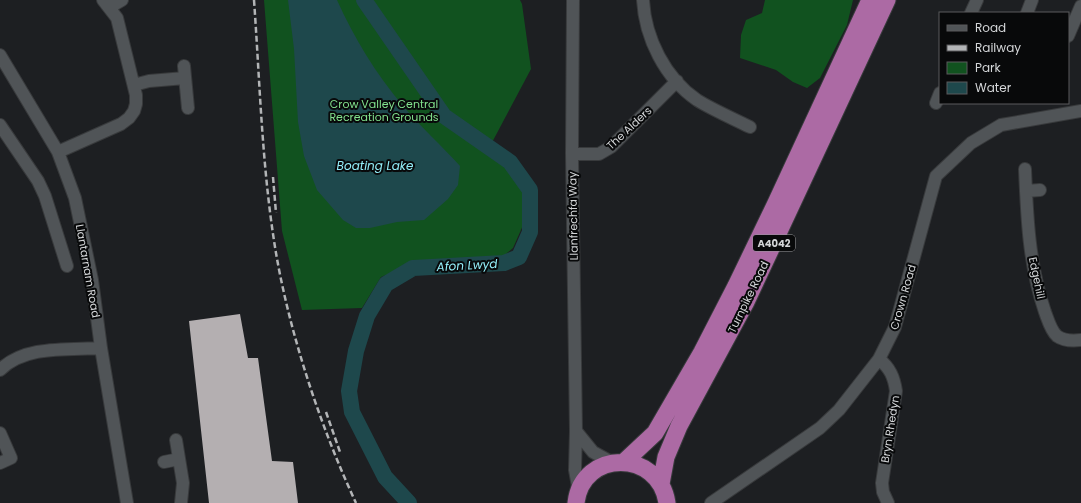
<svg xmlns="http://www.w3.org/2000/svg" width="1081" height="503" font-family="Poppins,sans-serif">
  <rect width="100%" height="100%" fill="#1d1f22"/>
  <path fill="#11521f" d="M 264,0 L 520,0 L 522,4 L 531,69 L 488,150 L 510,166 L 526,190 L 524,223 L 513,248 L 500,259 L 419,261 L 381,277 L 362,308 L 302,310 L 282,231 Z
    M 765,0 L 853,0 L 847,25 L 820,78 L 807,88 L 793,82 L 776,70 L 740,58 L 741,35 L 746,20 L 762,13 Z"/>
  <path fill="#1e484c" d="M 288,0 L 337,0 C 354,38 376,74 403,106 C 421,127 442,146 460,166 L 458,185 L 448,199 L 424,220 L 397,222 L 370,228 L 356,228 L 343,220 L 317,190 L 304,156 L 298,122 L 294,49 Z"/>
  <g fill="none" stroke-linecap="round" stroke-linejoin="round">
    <path stroke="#1e484c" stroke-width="16" d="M 364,0 L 444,116 L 510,162 L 530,190 L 530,232 L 519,257 L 504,263 L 413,268 L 386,284 L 367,316 L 356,351 L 349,391 L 352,412 L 385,477 L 409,503"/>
  </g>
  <path fill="#b4afb1" d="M 240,314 L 248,358 L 258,358 L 272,461 L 293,462 L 298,503 L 209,503 L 189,321 Z"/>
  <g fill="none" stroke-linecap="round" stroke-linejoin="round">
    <defs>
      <path id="minor" d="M 573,0 L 572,154 L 576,431 L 575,470 L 579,492
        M 643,0 C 645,38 665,78 697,100 C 713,110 732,118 750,127
        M 110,7 L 122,0
        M 971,13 L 977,0
        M 1027,13 L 1032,0
        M 1068,36 L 1081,6
        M 0,55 L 58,152 L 75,198 L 92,280 L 101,348 L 127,503
        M 184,66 L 188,108
        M 134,85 L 149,81 L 185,78
        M 936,103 L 940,93
        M 0,125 L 38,181 L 45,196 L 67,266
        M 58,152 L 121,124 L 129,118 L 134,111 L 136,104 L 136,95 L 117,18 L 103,0
        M 572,154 L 599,154 L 611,147 L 677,81
        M 1025,169 C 1027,218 1029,265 1045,312 C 1048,320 1051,331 1057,336 C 1064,341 1073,341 1081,340
        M 1026,191 L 1040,190
        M 879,359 C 890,368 894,377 896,391 L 882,483 L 883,492 L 888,503
        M 0,370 C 25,345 68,350 101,348
        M 576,431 L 593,452 L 613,463
        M 0,433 L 11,458 L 0,463
        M 176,440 L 183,483 L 181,503
        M 164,462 L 179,459
        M 711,503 L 820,428 L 839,410 L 879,359 L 895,327 L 936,176 L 971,143 L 1001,125 L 1081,111"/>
      <path id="highway" d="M 624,462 L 655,433 L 702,352 L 736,286 L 776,203 L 870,0
        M 661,484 L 666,457 L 679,426 L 746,302 L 887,0
        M 576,503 C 582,449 659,449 667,503"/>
    </defs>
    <use href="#minor" stroke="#383a3c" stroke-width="14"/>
    <use href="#highway" stroke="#383a3c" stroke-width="19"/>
    <use href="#minor" stroke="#505457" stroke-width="12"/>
    <use href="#highway" stroke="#ac6aa4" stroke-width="17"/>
    <path stroke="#b3b5b7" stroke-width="2.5" stroke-dasharray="6 3" stroke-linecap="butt" d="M 254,0 C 260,84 262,170 276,253 C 290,335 321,428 356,503
      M 273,177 L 276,213
      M 326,412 L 340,452"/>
  </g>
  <g text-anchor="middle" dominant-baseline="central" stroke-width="4" stroke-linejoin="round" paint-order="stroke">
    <rect fill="#08090a" stroke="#97989a" stroke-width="1" x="753" y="235" width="42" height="16" rx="3"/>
    <g font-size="10" font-weight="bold" fill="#d4d6d8">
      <text x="774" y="243">A4042</text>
    </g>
    <g font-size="11" fill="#82e18d" stroke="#08090a">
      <text x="384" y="104">Crow Valley Central<tspan x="384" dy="13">Recreation Grounds</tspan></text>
    </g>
    <g font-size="11" fill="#d4d6d8" stroke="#08090a">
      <text transform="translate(629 128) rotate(-43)">The Alders</text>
      <text transform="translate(573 216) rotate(-91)">Llanfrechfa Way</text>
      <text transform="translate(88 271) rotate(80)">Llantarnam Road</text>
      <text transform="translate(1037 278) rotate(78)">Edgehill</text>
      <text transform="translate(748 297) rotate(-64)">Turnpike Road</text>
      <text transform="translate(903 297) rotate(-74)">Crown Road</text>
      <text transform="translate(890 429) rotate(-81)">Bryn Rhedyn</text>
    </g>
    <g font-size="12" font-style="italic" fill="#93eef8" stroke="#08090a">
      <text x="375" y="165">Boating Lake</text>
      <text transform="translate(467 265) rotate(-3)">Afon Lwyd</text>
    </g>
  </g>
  <rect x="939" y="12" width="130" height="92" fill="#08090a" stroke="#5a5b5c"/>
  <rect x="947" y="25" width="20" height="6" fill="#505457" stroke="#5a5b5c"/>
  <text x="975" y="32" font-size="12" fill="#d4d6d8">Road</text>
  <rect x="947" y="45" width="20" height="6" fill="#b3b5b7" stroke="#5a5b5c"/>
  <text x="975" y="52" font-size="12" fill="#d4d6d8">Railway</text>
  <rect x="947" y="62" width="20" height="12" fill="#11521f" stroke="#5a5b5c"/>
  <text x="975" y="72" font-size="12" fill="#d4d6d8">Park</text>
  <rect x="947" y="82" width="20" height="12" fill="#1e484c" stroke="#5a5b5c"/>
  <text x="975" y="92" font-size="12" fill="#d4d6d8">Water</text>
</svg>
